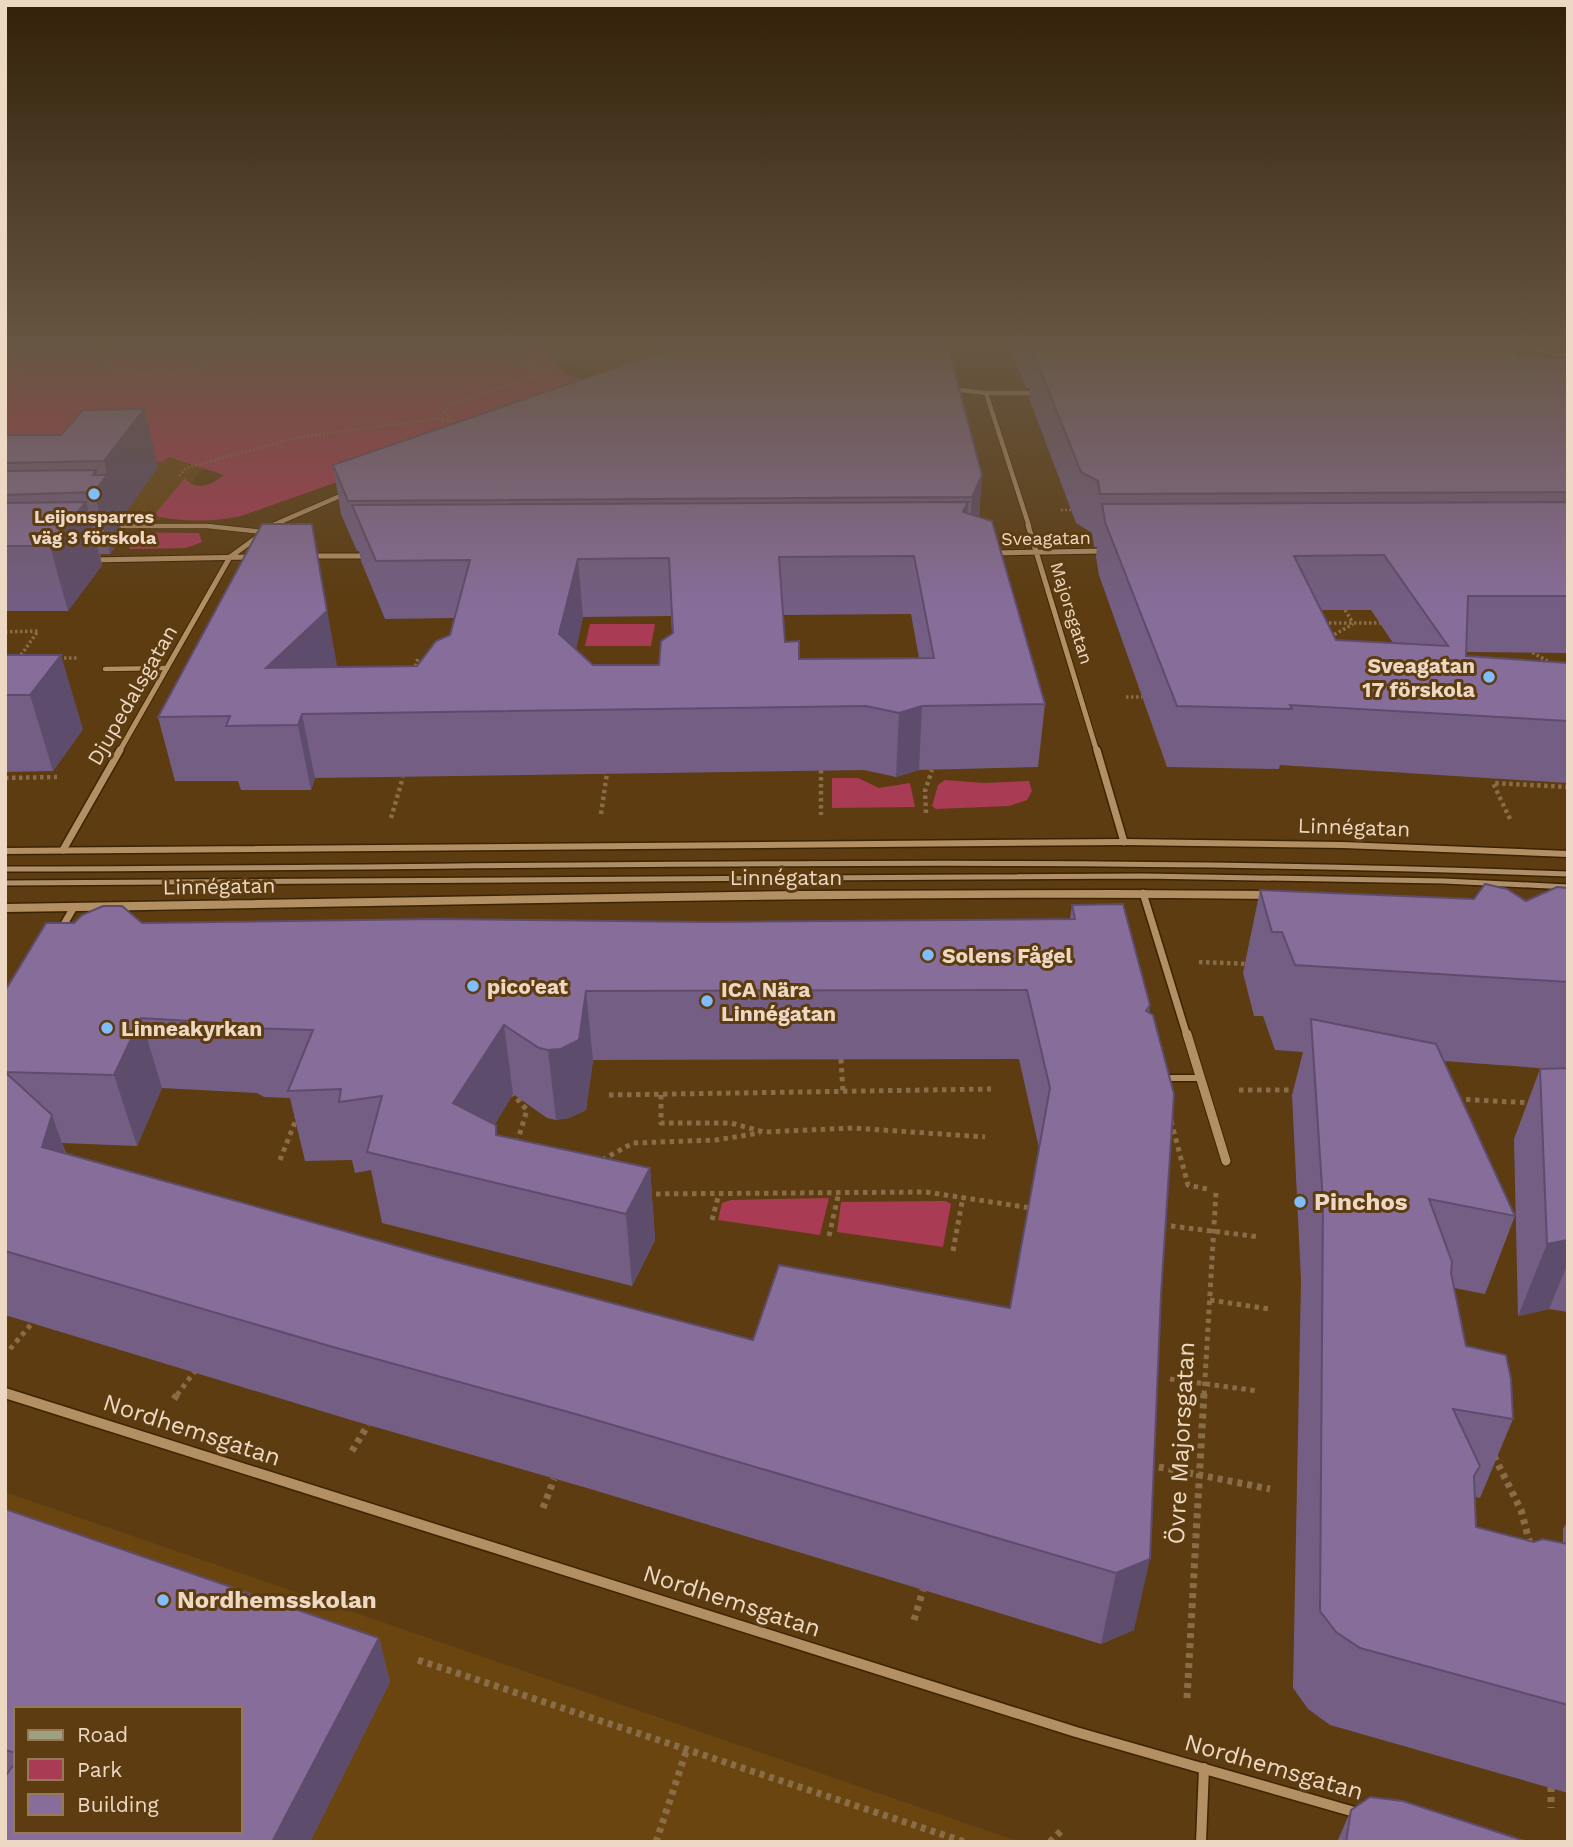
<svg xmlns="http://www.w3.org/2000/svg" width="1573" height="1847" font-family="'Work Sans',sans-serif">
  <rect width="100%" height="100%" fill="#5c3c10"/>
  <path fill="#6b4510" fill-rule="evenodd" d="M 516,347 L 725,347 L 623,384 Z
    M 5,455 L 155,455 L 204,468 L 160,520 L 5,523 Z
    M 5,1492 L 1020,1842 L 5,1842 ZM 16,1709 L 240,1709 L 240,1831 L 16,1831 Z"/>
  <path fill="#aa3b55" d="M 5,347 L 543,347 L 561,371 L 603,388 L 241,516 C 213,522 184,522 155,516 L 155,514 L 185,478 C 196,492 211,485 224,475 L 168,457 L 163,462 L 89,462 L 5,455 Z
    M 5,531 L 199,533 L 202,542 L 186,548 L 129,549 L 137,536 Z
    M 590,624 L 655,624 L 651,646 L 585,646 Z
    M 832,778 L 858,778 L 879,788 L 910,783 L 915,807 L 832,808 Z
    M 945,780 L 984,783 L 1029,781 L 1032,791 L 1027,800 L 1009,806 L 936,809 L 932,806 L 938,785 Z
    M 829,1198 L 820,1235 L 718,1220 L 722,1203 L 731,1200 Z
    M 946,1201 L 951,1204 L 943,1247 L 837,1232 L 841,1202 Z"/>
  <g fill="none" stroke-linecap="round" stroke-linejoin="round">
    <defs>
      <path id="service-far3" d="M 1564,347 L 1568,348
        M 115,526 L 212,526"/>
      <path id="service-far2" d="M 115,526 L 207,526 L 263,532
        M 105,669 L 167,668"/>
      <path id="service-far1" d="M 5,869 C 526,868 1047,854 1568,874
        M 5,883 L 1143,876 L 1444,881 L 1568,887"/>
      <path id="service" d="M 1166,1078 L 1201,1078"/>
      <path id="minor-far4" d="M 951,389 L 986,393 L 1036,393
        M 986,393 L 1029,526
        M 271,526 L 347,493"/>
      <path id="minor-far3" d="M 1028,525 L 1097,752
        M 994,553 L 1105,551
        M 308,556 L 367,556
        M 92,560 L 251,557
        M 119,752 L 230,557 L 274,525"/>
      <path id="minor-far2" d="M 1097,750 L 1124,842
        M 63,850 L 120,750
        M 1143,893 L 1187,1036
        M 60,931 L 74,907"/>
      <path id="minor-far1" d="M 1187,1034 L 1226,1161
        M 5,1393 L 11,1395"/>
      <path id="minor" d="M 5,1393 L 1076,1732 L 1358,1813
        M 1201,1842 L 1204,1768"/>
      <path id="tertiary" d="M 1124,839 L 1343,842 L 1568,851 L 1568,857 L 1343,848 L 1124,845 L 5,854 L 5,848 Z
        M 1116,890 L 1275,891 L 1281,895 L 1275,899 C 852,894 429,906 5,912 L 5,904 L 799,891 Z"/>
      <path id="secondary" d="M 1521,347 L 1536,347 L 1568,355 L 1568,359 Z"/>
    </defs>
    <use href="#service-far3" stroke="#3c2403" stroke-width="5"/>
    <use href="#service-far2" stroke="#3c2403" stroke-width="6"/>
    <use href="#service-far1" stroke="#3c2403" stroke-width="8"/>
    <use href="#service" stroke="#3c2403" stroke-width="9"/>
    <use href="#minor-far4" stroke="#3c2403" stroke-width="6"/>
    <use href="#minor-far3" stroke="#3c2403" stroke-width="7"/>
    <use href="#minor-far2" stroke="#3c2403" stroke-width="10"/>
    <use href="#minor-far1" stroke="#3c2403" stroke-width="11"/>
    <use href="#minor" stroke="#3c2403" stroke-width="13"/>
    <use href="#tertiary" stroke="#3c2403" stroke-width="3"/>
    <use href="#secondary" stroke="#3c2403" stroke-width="3"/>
    <path stroke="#896d48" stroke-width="2.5" stroke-dasharray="2 2" stroke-linecap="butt" d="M 611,347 L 619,370
      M 5,351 L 60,355 L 113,347
      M 92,354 C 128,385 195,383 227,347
      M 5,374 L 21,374
      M 450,418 L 444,412 L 449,405 L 546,372 L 482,352
      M 179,476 L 186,468 L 299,437 L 437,419 L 465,422
      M 1061,510 L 1072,510"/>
    <path stroke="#896d48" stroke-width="3.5" stroke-dasharray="2.5 2.5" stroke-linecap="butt" d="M 1345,610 L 1353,623
      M 1324,623 L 1385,623
      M 5,632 L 38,631 L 19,658
      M 1330,637 L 1353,624
      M 1528,650 L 1551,663
      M 59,658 L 78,658
      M 414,671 L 418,658
      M 1126,697 L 1142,697"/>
    <path stroke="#896d48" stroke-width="4.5" stroke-dasharray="3.5 3.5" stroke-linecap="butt" d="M 821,770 L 821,815
      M 5,778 L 57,777
      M 926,813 L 925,791 L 932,770
      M 601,814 L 607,773
      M 391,818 L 403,777
      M 1510,819 L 1493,783 L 1568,787
      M 1199,962 L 1250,964"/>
    <path stroke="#896d48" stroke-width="5" stroke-dasharray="4.5 4.5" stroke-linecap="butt" d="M 841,1059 L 843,1093
      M 1239,1090 L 1290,1090
      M 511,1092 L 527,1110 L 516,1146
      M 609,1095 L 991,1089
      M 661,1095 L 661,1123 L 731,1123 L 764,1132 L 853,1128 L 985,1137
      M 1457,1099 L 1532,1103
      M 1171,1121 L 1188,1185 L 1207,1189
      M 280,1160 L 297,1117
      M 602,1160 L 633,1143 L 716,1140 L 760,1133
      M 647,1194 L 926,1192 L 1031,1208
      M 712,1220 L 719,1194
      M 1171,1226 L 1260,1237
      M 829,1236 L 839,1192
      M 953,1251 L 963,1197
      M 1210,1300 L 1269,1309
      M 10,1349 L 33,1322
      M 1170,1379 L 1258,1391
      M 177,1395 L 195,1371
      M 1204,1395 L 1216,1192"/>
    <path stroke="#896d48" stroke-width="7" stroke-dasharray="5 5" stroke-linecap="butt" d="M 174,1399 L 178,1393
      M 352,1451 L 368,1425
      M 1494,1456 L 1521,1510 L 1530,1544
      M 1149,1465 L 1270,1489
      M 543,1508 L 554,1479
      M 914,1620 L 923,1590
      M 418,1660 L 965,1842
      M 1187,1698 L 1204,1393
      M 1551,1787 L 1551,1808
      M 656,1842 L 687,1749
      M 1050,1842 L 1062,1830"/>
    <use href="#service-far3" stroke="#b38f64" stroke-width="3.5"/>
    <use href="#service-far2" stroke="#b38f64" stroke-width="4.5"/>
    <use href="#service-far1" stroke="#b38f64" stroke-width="5"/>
    <use href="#service" stroke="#b38f64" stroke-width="6"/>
    <use href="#minor-far4" stroke="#b38f64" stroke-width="4.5"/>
    <use href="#minor-far3" stroke="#b38f64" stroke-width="5"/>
    <use href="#minor-far2" stroke="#b38f64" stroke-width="7"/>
    <use href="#minor-far1" stroke="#b38f64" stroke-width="9"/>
    <use href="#minor" stroke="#b38f64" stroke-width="10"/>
    <use href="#tertiary" fill="#b38f64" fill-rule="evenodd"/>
    <use href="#secondary" fill="#9ea181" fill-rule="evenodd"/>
    <path stroke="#a98f6f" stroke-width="2" d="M 5,869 C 526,868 1047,854 1568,874
      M 5,883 L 1143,876 L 1444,881 L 1568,887"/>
  </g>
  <path fill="#745e84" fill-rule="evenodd" d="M 639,347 L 947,347 L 982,475 L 979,517 L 1045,704 L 1038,767 L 919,770 L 896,777 L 864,770 L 315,778 L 311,790 L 241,790 L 238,781 L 175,781 L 158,717 L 337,667 L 417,666 L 450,635 L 454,618 L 385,619 L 361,561 L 359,551 L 357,551 L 341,514 L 333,465 L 655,354 ZM 911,614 L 919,658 L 799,659 L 785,642 L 783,615 ZM 671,616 L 672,633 L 659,665 L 593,665 L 576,649 L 583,617 Z
    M 1010,347 L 1511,347 L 1511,349 L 1517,357 L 1568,357 L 1568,653 L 1466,652 L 1466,656 L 1568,721 L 1568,783 L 1280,765 L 1279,769 L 1167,767 L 1099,575 L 1096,557 L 1097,547 L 1094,547 L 1092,533 L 1076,523 L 1029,398 L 1030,388 L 1026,388 ZM 1321,610 L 1371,610 L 1393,643 L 1336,640 Z
    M 5,435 L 158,467 L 119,522 L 123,536 L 110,554 L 100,554 L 102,565 L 68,611 L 5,611 Z
    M 5,655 L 83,729 L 53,771 L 5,772 Z
    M 1568,888 L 1568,1312 L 1549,1309 L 1518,1316 L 1514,1139 L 1540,1069 L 1552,1069 L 1444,1061 L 1515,1216 L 1485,1294 L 1454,1288 L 1466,1346 L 1513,1419 L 1480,1498 L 1475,1497 L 1476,1527 L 1534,1542 L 1563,1543 L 1563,1529 L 1568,1520 L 1568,1793 L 1330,1725 L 1308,1709 L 1293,1688 L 1301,1280 L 1292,1095 L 1303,1052 L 1275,1050 L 1263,1016 L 1254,1016 L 1243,973 L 1260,890 L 1526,901 Z
    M 1072,905 L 1150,1005 L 1149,1012 L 1134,1630 L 1101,1644 L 587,1488 L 351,1420 L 5,1315 L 5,991 L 142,923 L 706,922 L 1070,919 ZM 1019,1059 L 1039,1148 L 1010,1308 L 753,1340 L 448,1260 L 66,1153 L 62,1143 L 137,1146 L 162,1088 L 257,1093 L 264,1097 L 290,1098 L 305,1161 L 352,1160 L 355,1173 L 371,1170 L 382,1223 L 632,1286 L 655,1240 L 650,1168 L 497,1135 L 495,1124 L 513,1094 L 547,1118 L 556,1120 L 569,1118 L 586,1110 L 593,1060 Z
    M 5,1509 L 379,1638 L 390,1682 L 310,1842 L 5,1842 ZM 16,1709 L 240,1709 L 240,1831 L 16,1831 Z
    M 1351,1810 L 1528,1842 L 1337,1842 Z"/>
  <path fill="#5e4c6c" d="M 144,409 L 158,467 L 119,522 L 123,536 L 110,554 L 94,492 L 93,475 L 96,470 L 100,484 L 107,475 L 104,461 Z
    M 982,475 L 978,524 L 969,547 L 972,497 Z
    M 86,502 L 102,565 L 68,611 L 50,546 Z
    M 968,502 L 964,558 L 963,512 Z
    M 312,524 L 338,671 L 266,668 Z
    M 578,559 L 583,617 L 565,696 L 559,634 Z
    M 61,655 L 83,729 L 53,771 L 30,695 Z
    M 922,706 L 919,770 L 896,777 L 899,713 Z
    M 302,714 L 315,778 L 311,790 L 298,725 Z
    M 586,991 L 593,1060 L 586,1110 L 569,1118 L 556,1120 L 548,1050 Z
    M 141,1018 L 162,1088 L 137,1146 L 114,1075 Z
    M 504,1025 L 513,1094 L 464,1174 L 453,1103 Z
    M 52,1115 L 77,1186 L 42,1147 Z
    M 650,1168 L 655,1240 L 632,1286 L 626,1214 Z
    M 1568,1240 L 1568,1263 L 1549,1309 L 1518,1316 L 1547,1244 Z
    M 1150,1559 L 1134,1630 L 1101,1644 L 1116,1573 Z
    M 379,1638 L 390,1682 L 310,1842 L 272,1842 Z"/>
  <path fill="#876d9a" stroke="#5e4c6c" stroke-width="2" fill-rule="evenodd" d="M 676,347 L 940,347 L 949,350 L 982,475 L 972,497 L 348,501 L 333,465 Z
    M 1515,349 L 1517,357 L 1568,357 L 1568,492 L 1100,494 L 1098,481 L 1081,472 L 1033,352 Z
    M 144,409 L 104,461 L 5,463 L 5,435 L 61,435 L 83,410 Z
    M 96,470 L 93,475 L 107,475 L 94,492 L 5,495 L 5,471 Z
    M 86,502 L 50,546 L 5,546 L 5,503 Z
    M 968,502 L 963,512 L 992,521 L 1045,704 L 922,706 L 899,713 L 866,706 L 302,714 L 298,725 L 226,726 L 230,716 L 158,717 L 262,524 L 312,524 L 327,611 L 266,668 L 417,666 L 436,641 L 450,635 L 470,560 L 376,561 L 352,505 ZM 914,556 L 934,658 L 799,659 L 799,641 L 785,642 L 779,557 ZM 669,558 L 673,633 L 661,641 L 659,665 L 593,665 L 559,634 L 578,559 Z
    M 1568,502 L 1568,596 L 1468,596 L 1466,656 L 1568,663 L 1568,721 L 1290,705 L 1292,709 L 1177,706 L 1105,522 L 1102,504 ZM 1384,555 L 1448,646 L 1336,640 L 1294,556 Z
    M 5,655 L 61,655 L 30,695 L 5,695 Z
    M 1485,884 L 1507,889 L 1526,901 L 1557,887 L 1568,888 L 1568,982 L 1295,965 L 1282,932 L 1272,932 L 1260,890 L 1474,899 Z
    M 1123,904 L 1150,1005 L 1146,1011 L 1153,1015 L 1174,1094 L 1161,1295 L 1150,1559 L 1116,1573 L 579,1415 L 333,1347 L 5,1251 L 5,1072 L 52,1115 L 42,1147 L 448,1260 L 753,1340 L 779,1265 L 1010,1308 L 1050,1088 L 1027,990 L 586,991 L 579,1040 L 561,1049 L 548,1050 L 539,1048 L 504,1025 L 453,1103 L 496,1125 L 496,1135 L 650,1168 L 626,1214 L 367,1152 L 382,1096 L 339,1102 L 341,1089 L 288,1091 L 313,1030 L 246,1028 L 239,1024 L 141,1018 L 114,1075 L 5,1072 L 5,991 L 46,923 L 74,923 L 82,915 L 103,906 L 122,906 L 142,923 L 433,919 L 706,922 L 1075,919 L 1072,905 Z
    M 1311,1019 L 1436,1044 L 1515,1216 L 1429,1199 L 1452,1262 L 1451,1273 L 1466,1346 L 1506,1355 L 1511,1379 L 1513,1419 L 1453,1409 L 1480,1466 L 1474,1476 L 1476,1527 L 1534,1542 L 1543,1539 L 1568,1544 L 1568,1705 L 1360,1648 L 1336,1632 L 1320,1611 L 1323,1202 Z
    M 1568,1068 L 1568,1240 L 1547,1244 L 1540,1069 Z
    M 5,1509 L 379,1638 L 272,1842 L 5,1842 L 5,1777 L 16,1761 L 16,1831 L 240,1831 L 240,1709 L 16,1709 L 16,1753 L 5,1750 Z
    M 1370,1797 L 1403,1801 L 1528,1842 L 1346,1842 L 1351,1810 Z"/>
  <linearGradient id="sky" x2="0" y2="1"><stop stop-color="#332109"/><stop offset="0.57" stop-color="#665642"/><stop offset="1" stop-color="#665642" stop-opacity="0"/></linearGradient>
  <rect width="1573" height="606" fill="url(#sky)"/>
  <g fill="#81bdfa" stroke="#5c3c10" stroke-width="2.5">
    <circle cx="94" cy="494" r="7"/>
    <circle cx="1489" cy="677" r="7"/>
    <circle cx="928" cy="955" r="7"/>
    <circle cx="473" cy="986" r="7"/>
    <circle cx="707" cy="1001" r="7"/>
    <circle cx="107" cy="1028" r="7"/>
    <circle cx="1300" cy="1202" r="7"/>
    <circle cx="163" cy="1600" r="7"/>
  </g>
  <g text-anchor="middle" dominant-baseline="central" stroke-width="6" stroke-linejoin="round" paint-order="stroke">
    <g font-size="18" font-weight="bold" fill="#ecd8c3" stroke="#5c3c10">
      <text x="94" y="516">Leijonsparres<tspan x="94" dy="21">väg 3 förskola</tspan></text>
    </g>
    <g font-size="18" fill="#ecd8c3" stroke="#5c3c10">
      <text transform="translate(1046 538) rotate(-1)">Sveagatan</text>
      <text transform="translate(1072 613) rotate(73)">Majorsgatan</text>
    </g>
    <g font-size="21" font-weight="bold" fill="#ecd8c3" stroke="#5c3c10" text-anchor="start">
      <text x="1475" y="665" text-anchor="end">Sveagatan<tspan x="1475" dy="24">17 förskola</tspan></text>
      <text x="942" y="955">Solens Fågel</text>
      <text x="487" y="986">pico'eat</text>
      <text x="721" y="989">ICA Nära<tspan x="721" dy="24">Linnégatan</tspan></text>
      <text x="121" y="1028">Linneakyrkan</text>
    </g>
    <g font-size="21" fill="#ecd8c3" stroke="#5c3c10">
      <text transform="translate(132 695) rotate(-60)">Djupedalsgatan</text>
      <text transform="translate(1354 827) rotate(2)">Linnégatan</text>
      <text x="786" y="877">Linnégatan</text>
      <text transform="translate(219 886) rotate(-1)">Linnégatan</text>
    </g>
    <g font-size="24" font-weight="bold" fill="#ecd8c3" stroke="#5c3c10" text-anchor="start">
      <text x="1314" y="1202">Pinchos</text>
      <text x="177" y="1600">Nordhemsskolan</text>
    </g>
    <g font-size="24" fill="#ecd8c3" stroke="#5c3c10">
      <text transform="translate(192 1430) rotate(18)">Nordhemsgatan</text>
      <text transform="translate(1181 1443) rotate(-87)">Övre Majorsgatan</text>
      <text transform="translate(732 1601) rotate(18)">Nordhemsgatan</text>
      <text transform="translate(1274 1767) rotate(16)">Nordhemsgatan</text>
    </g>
  </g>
  <rect width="1573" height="1847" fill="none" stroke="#ecd8c3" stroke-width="14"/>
  <rect x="14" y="1707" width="228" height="126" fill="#5c3c10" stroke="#967a58" stroke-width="2"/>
  <rect x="28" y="1730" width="35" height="10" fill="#9ea181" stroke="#967a58" stroke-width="2"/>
  <text x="77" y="1742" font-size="21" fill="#ecd8c3">Road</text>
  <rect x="28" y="1759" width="35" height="21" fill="#aa3b55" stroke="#967a58" stroke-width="2"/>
  <text x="77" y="1777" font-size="21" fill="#ecd8c3">Park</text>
  <rect x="28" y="1794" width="35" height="21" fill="#876d9a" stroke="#967a58" stroke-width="2"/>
  <text x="77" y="1812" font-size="21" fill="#ecd8c3">Building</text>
</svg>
